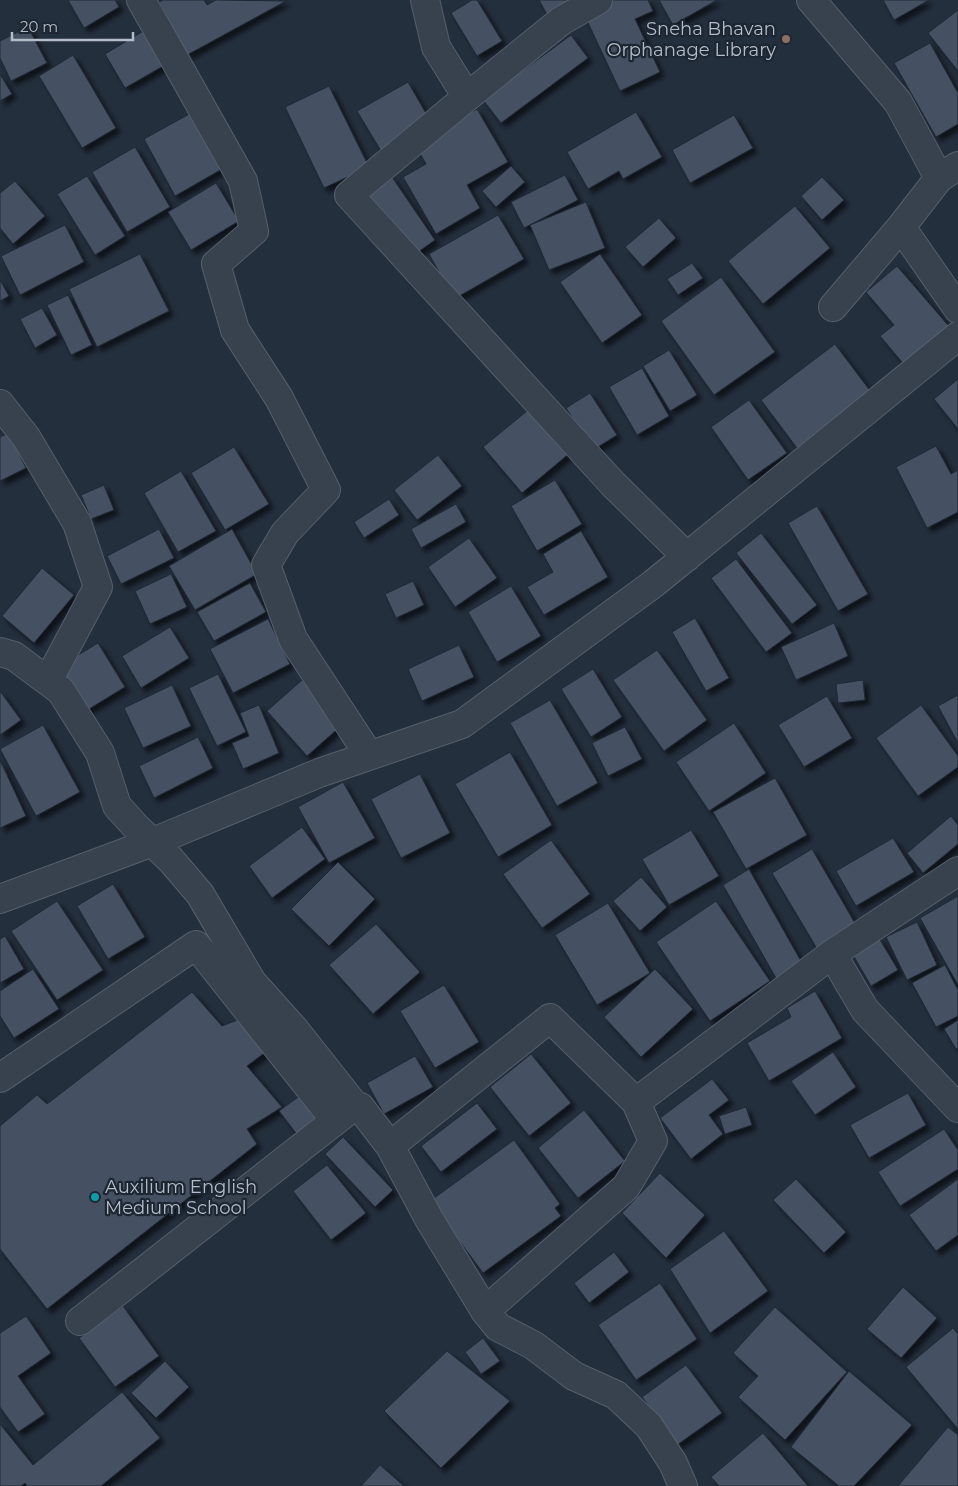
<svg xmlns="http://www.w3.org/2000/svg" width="958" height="1486" font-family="Montserrat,sans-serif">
  <defs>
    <filter id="shadow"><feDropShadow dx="4.5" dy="4.5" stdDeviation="2.5" flood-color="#0009"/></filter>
  </defs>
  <rect width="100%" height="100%" fill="#242f3e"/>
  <path fill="#455162" stroke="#1f2835" filter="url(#shadow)" d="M 68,0 L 115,0 L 119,7 L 84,28 Z
    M 163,0 L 204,0 L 207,5 L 216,0 L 286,1 L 187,55 L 159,2 Z
    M 472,0 L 477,0 L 502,41 L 477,56 L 451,13 Z
    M 539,0 L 586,0 L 550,20 Z
    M 608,0 L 648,0 L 653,11 L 635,19 L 660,72 L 620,91 L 583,12 Z
    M 659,0 L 717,0 L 673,25 Z
    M 883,0 L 929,0 L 894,20 Z
    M 958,10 L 958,71 L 928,33 Z
    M 28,27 L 47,63 L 11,81 L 0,58 L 0,41 Z
    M 145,30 L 165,65 L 125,88 L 105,54 Z
    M 571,35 L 588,58 L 501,123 L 483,100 Z
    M 930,43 L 958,93 L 958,124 L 936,137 L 894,63 Z
    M 73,55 L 116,128 L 82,148 L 39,76 Z
    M 0,74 L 12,94 L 0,101 Z
    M 408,82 L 431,122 L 381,151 L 357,111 Z
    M 329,86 L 369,167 L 324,188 L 285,107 Z
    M 477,109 L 508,162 L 467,185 L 480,208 L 436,234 L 403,177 L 426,164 L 415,145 Z
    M 636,112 L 662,157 L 623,179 L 619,171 L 588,189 L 567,152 Z
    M 191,113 L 222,169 L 175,196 L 144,139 Z
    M 734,115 L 753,148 L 690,183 L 672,150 Z
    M 135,147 L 170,207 L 127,232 L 92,172 Z
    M 511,166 L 525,182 L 496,207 L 482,191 Z
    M 565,175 L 578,200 L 524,228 L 511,202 Z
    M 87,176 L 125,236 L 95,255 L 57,194 Z
    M 392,177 L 435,240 L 411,257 L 364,195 Z
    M 822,177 L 844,200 L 822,220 L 801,196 Z
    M 15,181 L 45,216 L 13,244 L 0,228 L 0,193 Z
    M 216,183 L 239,221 L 191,250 L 168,212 Z
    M 586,202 L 605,248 L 549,270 L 530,225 Z
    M 795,206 L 830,248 L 763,304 L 728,261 Z
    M 498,215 L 524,259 L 454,299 L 429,254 Z
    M 659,218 L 676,238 L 643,267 L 625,247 Z
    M 65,225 L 84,262 L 20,295 L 1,256 Z
    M 140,254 L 169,311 L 97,347 L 69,289 Z
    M 600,254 L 642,315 L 602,343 L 560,282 Z
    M 692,263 L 703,278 L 678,295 L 667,279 Z
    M 897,266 L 953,331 L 907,368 L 880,336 L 894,325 L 866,292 Z
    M 721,277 L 775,352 L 714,395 L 661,321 Z
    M 0,280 L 9,296 L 0,301 Z
    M 68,295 L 92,345 L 71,355 L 47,305 Z
    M 42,308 L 57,335 L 35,348 L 20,319 Z
    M 835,344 L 874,396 L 800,452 L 761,400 Z
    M 669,350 L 697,395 L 670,411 L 643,366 Z
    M 642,368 L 669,416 L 637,435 L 609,387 Z
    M 958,379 L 958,429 L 934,399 Z
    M 590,393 L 617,435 L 593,450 L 566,408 Z
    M 749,400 L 787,453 L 748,480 L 711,427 Z
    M 533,406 L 571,452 L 522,493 L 483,447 Z
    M 9,433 L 26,468 L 0,481 L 0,437 Z
    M 936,446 L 951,474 L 958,470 L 958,512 L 927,528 L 896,467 Z
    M 234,447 L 269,504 L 225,530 L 191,473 Z
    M 438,455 L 462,486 L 417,520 L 394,490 Z
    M 181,471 L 216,531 L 178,552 L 144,493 Z
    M 555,480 L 582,524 L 537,551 L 511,506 Z
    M 104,485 L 114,510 L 91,519 L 81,495 Z
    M 389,499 L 399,515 L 364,538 L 354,522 Z
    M 456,504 L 466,522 L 421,548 L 411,529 Z
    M 817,506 L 868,594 L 838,611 L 788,523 Z
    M 159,529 L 174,558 L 121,584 L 107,556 Z
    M 232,529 L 257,574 L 195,610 L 169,566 Z
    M 581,531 L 608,577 L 544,615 L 527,587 L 553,572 L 543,554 Z
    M 761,533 L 817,605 L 792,624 L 736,553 Z
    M 469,538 L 497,578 L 455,607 L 428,567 Z
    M 736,559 L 792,633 L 766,652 L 711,578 Z
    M 42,568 L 74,595 L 34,643 L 2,616 Z
    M 171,574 L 187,607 L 150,624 L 135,591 Z
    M 413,581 L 424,605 L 396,618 L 385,594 Z
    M 250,583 L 266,612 L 214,641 L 197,612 Z
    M 511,586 L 541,636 L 497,662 L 468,612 Z
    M 695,618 L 729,678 L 706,691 L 672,632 Z
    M 268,619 L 290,664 L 233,693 L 210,649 Z
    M 834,623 L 848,656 L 796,680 L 781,647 Z
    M 170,627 L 189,658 L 141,688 L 122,656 Z
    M 98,643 L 125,687 L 84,712 L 57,668 Z
    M 459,645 L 474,677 L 422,701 L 408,669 Z
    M 657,650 L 707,720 L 664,751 L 613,680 Z
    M 593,669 L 622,717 L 591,737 L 561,689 Z
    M 218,674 L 246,732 L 217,746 L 189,688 Z
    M 302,680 L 342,725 L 307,756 L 267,711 Z
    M 863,680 L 865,700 L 838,703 L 836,684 Z
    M 172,685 L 191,726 L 143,748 L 124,708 Z
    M 0,691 L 21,720 L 0,735 Z
    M 958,695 L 958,743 L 938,706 Z
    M 827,696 L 852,738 L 804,767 L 778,725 Z
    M 550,700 L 598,783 L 557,806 L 510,723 Z
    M 259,705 L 279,753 L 243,769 L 232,743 L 249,736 L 240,713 Z
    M 921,705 L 958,756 L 958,767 L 918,796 L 876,738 Z
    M 734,723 L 766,773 L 709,811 L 676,762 Z
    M 43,725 L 80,792 L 36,816 L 0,749 Z
    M 625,727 L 642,759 L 608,776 L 592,743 Z
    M 198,737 L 213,768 L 154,798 L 139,766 Z
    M 510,752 L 552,825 L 498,857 L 455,784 Z
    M 0,760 L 26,816 L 0,828 Z
    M 420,774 L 450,833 L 401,858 L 371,799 Z
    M 775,778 L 807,835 L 746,869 L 713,812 Z
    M 343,782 L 375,838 L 329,863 L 298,807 Z
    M 951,816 L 958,825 L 958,844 L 923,873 L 907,853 Z
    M 302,827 L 325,859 L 272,898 L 249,866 Z
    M 691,830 L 719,876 L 669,905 L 642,859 Z
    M 893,838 L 914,872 L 856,906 L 836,871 Z
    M 551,840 L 590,894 L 542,928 L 503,874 Z
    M 812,849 L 859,930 L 819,952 L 772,873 Z
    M 338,862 L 375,899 L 329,946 L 291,909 Z
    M 749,869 L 802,963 L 776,978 L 723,885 Z
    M 641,877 L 667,907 L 640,931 L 613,901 Z
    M 113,884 L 145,937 L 108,959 L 77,906 Z
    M 958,896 L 958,985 L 920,918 Z
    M 57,901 L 103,970 L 57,1000 L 11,931 Z
    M 716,901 L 770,981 L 710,1021 L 656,942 Z
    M 608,903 L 650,973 L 597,1005 L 555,935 Z
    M 917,922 L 937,965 L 907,980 L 886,937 Z
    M 376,924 L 420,972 L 373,1014 L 329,965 Z
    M 5,936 L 24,969 L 0,983 L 0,939 Z
    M 879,938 L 898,970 L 871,986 L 852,953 Z
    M 945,965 L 958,990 L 958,1016 L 936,1027 L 912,983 Z
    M 33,969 L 59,1009 L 14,1038 L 0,1016 L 0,991 Z
    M 655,969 L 693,1009 L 641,1057 L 604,1017 Z
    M 444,985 L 479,1042 L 435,1068 L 400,1011 Z
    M 815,991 L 842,1038 L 769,1081 L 747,1043 L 791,1017 L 787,1008 Z
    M 192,992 L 222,1026 L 245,1017 L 267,1051 L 247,1066 L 282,1107 L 247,1129 L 257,1144 L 47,1309 L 0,1249 L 0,1126 L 37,1095 L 47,1104 Z
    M 958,1020 L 958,1048 L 956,1049 L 944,1029 Z
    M 833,1052 L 856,1087 L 815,1115 L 791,1081 Z
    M 531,1054 L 571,1103 L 529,1136 L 490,1087 Z
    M 415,1056 L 433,1087 L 384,1114 L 367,1083 Z
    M 712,1079 L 729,1100 L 709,1115 L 723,1134 L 691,1159 L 660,1118 Z
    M 305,1092 L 328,1122 L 302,1141 L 279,1111 Z
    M 908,1093 L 926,1125 L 869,1158 L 850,1125 Z
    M 477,1103 L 497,1129 L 441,1172 L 421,1146 Z
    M 746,1107 L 752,1125 L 725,1134 L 719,1116 Z
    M 584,1110 L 625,1161 L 578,1198 L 538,1148 Z
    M 944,1129 L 958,1150 L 958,1169 L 900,1206 L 878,1172 Z
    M 343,1137 L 393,1190 L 375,1207 L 325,1154 Z
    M 514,1140 L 560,1204 L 555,1208 L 561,1216 L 483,1273 L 430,1201 Z
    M 327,1165 L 366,1213 L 331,1240 L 293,1191 Z
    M 660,1173 L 705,1215 L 666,1258 L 622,1213 Z
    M 796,1179 L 846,1232 L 824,1253 L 773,1200 Z
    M 958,1179 L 958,1235 L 936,1251 L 909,1215 Z
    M 724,1231 L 768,1291 L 710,1333 L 670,1269 Z
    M 614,1252 L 629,1272 L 589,1303 L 574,1283 Z
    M 660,1283 L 697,1339 L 636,1380 L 598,1325 Z
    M 903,1287 L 937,1318 L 901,1358 L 867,1329 Z
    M 123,1306 L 159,1356 L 115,1387 L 79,1338 Z
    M 775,1307 L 847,1372 L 785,1440 L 738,1397 L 758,1376 L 733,1353 Z
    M 26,1316 L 51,1353 L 18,1376 L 45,1414 L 18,1432 L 0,1407 L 0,1333 Z
    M 953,1328 L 958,1334 L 958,1429 L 906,1367 Z
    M 483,1338 L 500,1361 L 481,1374 L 465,1352 Z
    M 447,1351 L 510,1401 L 441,1468 L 384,1411 Z
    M 165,1361 L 189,1387 L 156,1418 L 131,1393 Z
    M 686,1365 L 722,1413 L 677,1445 L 642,1397 Z
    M 849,1371 L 912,1425 L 854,1486 L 839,1486 L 791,1447 Z
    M 122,1392 L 160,1438 L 101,1486 L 27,1486 L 25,1483 L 21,1486 L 0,1486 L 0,1424 L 33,1465 Z
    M 948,1427 L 958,1435 L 958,1486 L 898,1486 Z
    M 763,1433 L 808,1486 L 719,1486 L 711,1477 Z
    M 380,1465 L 404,1486 L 361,1486 Z"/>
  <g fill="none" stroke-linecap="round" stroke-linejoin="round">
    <defs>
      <path id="minor" d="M 141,0 L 243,181 L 254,231 L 216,264 L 235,330 L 279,398 L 326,490 L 285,533 L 266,565 L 293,639 L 369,755
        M 425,0 L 436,47 L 467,97 L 349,195 L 613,484 L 687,557
        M 811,0 L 898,102 L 939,178
        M 467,97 L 561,21 L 598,0
        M 901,227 L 958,309
        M 833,307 L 901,227 L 939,178 L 958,166
        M 0,404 L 26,437 L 77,523 L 98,587 L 49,679
        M 0,652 L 14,656 L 61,691 L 100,753 L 117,806 L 137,828 L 170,859 L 200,894 L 252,982 L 295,1030 L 355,1106 L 360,1107 L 390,1146 L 429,1219 L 485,1311 L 498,1327 L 533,1345 L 574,1376 L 616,1395 L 649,1426 L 673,1463 L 683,1486
        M 0,899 L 153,842 L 319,773 L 462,724 L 653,584 L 958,336
        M 832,954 L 865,1010 L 958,1108
        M 0,1078 L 196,945 L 335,1120
        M 636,1102 L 832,954 L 958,871
        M 390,1146 L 550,1018 L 636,1102 L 653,1141 L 626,1187 L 485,1311
        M 80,1321 L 349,1110"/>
    </defs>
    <use href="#minor" stroke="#565f6c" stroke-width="30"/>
    <use href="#minor" stroke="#38414e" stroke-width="28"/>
  </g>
  <circle fill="#8d6e63" stroke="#1d2633" stroke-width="2" cx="786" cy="39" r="5"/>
  <circle fill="#0f9aa8" stroke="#1d2633" stroke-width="2" cx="95" cy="1197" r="5"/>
  <g text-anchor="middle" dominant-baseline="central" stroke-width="4.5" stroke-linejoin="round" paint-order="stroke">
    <g font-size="18" fill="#b4bcc9" stroke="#1d2633" text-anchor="end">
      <text x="776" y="29">Sneha Bhavan<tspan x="776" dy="21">Orphanage Library</tspan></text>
      <text x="105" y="1187" text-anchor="start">Auxilium English<tspan x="105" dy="21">Medium School</tspan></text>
    </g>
  </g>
  <path d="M12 32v8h121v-8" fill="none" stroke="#b4bcc9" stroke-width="2.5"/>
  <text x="20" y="32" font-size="15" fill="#b4bcc9" stroke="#1d2633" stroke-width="4" paint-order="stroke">20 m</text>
</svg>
